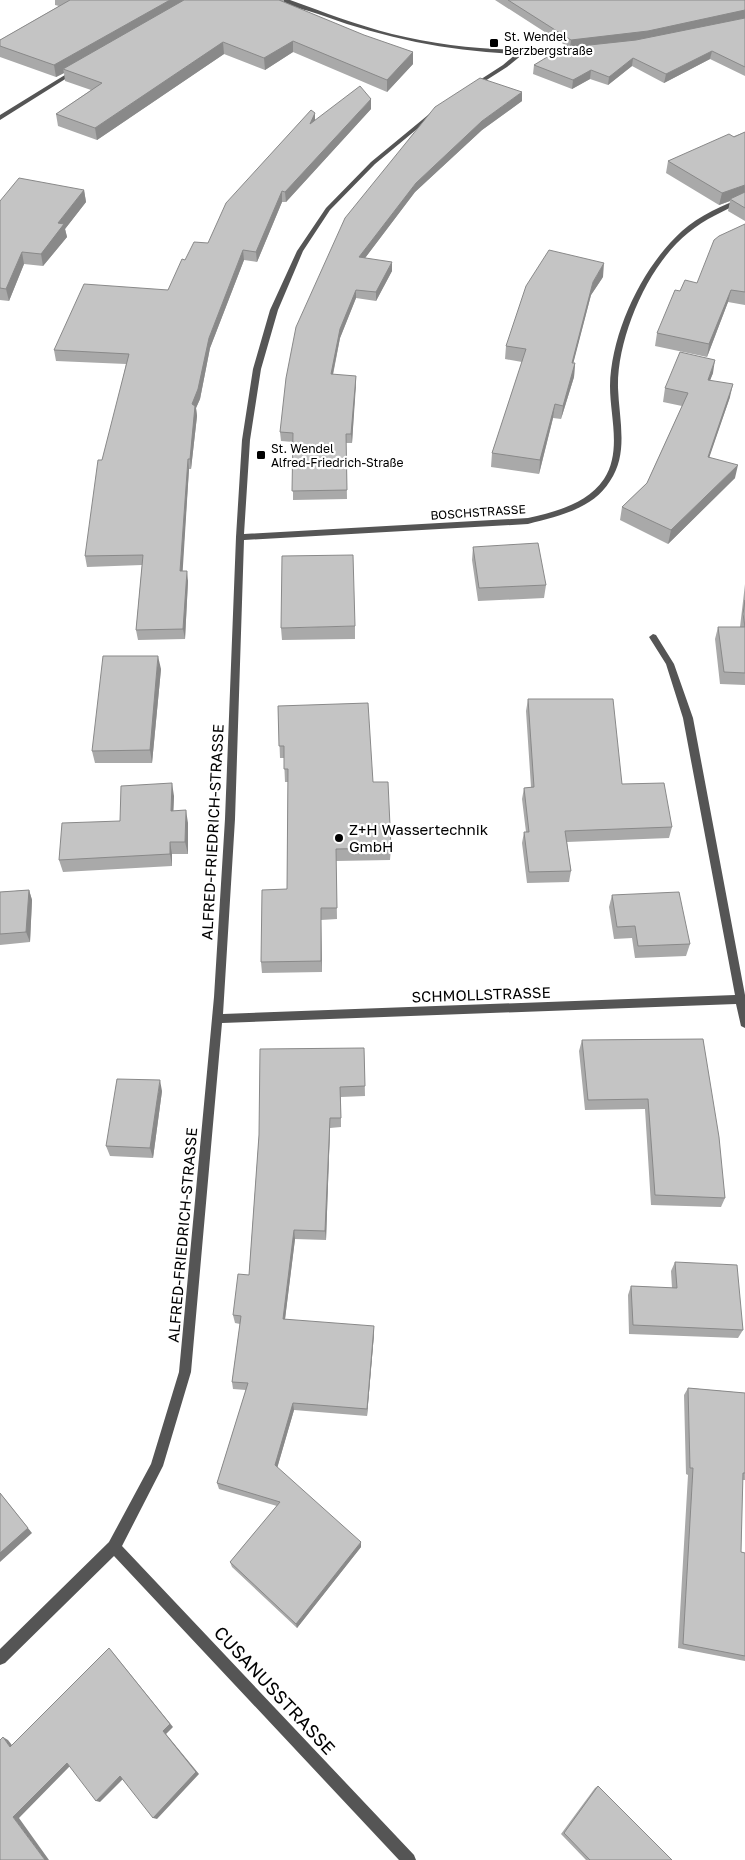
<svg xmlns="http://www.w3.org/2000/svg" width="745" height="1860" font-family="'Golos Text',sans-serif">
  <rect width="100%" height="100%" fill="#fff"/>
  <g fill="none" stroke-linecap="round" stroke-linejoin="round">
    <path fill="#555" fill-rule="evenodd" d="M 281,0 L 290,0 C 323,12 357,25 392,34 C 449,48 508,52 567,49 L 570,51 L 567,53 L 523,54 L 507,67 L 474,88 L 472,87 L 472,85 L 503,65 L 516,54 C 450,51 387,39 324,16 C 311,11 293,8 281,0 Z
      M 73,70 L 78,71 L 0,120 L 0,115 Z
      M 439,106 L 441,107 L 441,109 L 375,164 L 330,210 L 303,251 L 278,310 L 261,369 L 250,440 L 244,534 L 528,518 C 555,512 587,504 604,479 C 622,451 610,417 610,386 C 611,333 642,267 682,231 C 699,216 724,204 745,197 L 745,201 C 725,210 705,219 688,233 C 648,265 617,337 618,388 C 619,419 629,453 610,481 C 593,509 558,516 528,524 L 244,540 L 235,819 L 223,1014 L 735,995 L 683,718 L 666,664 L 649,637 L 653,634 L 656,635 L 674,664 L 693,718 L 745,995 L 745,1028 L 741,1026 L 736,1004 L 222,1023 L 191,1372 L 163,1466 L 122,1546 L 414,1855 L 416,1860 L 399,1860 L 114,1556 L 5,1663 L 0,1665 L 0,1649 L 109,1542 L 151,1464 L 179,1372 L 214,997 L 225,819 L 236,537 L 242,440 L 253,369 L 270,310 L 297,251 L 326,208 L 371,162 Z"/>
  </g>
  <path fill="#a9a9a9" d="M 55,0 L 284,0 L 284,2 L 413,64 L 387,92 L 293,52 L 265,70 L 224,54 L 97,140 L 58,126 L 56,114 L 91,90 L 65,81 L 64,73 L 56,77 L 0,57 L 0,40 L 59,6 L 55,5 Z
    M 495,0 L 745,0 L 745,76 L 710,59 L 664,83 L 632,66 L 608,85 L 590,79 L 572,89 L 533,74 L 534,65 L 568,47 Z
    M 522,92 L 522,101 L 482,130 L 415,192 L 365,258 L 392,271 L 376,301 L 356,298 L 340,338 L 333,375 L 356,376 L 352,443 L 346,443 L 347,499 L 293,500 L 293,442 L 281,441 L 280,432 L 345,218 Z
    M 371,109 L 286,202 L 282,202 L 257,262 L 244,260 L 210,348 L 200,399 L 196,408 L 197,416 L 191,469 L 189,469 L 182,571 L 188,581 L 185,639 L 138,640 L 136,630 L 142,565 L 87,567 L 85,556 L 126,364 L 56,361 L 54,350 L 168,290 L 185,260 L 208,243 L 315,113 L 315,120 Z
    M 745,132 L 745,221 L 728,211 L 730,201 L 719,205 L 666,173 L 668,161 Z
    M 84,190 L 86,202 L 65,229 L 67,237 L 43,266 L 24,264 L 9,301 L 0,300 L 0,201 Z
    M 745,224 L 745,305 L 728,302 L 707,357 L 655,346 L 657,333 L 680,291 L 697,283 Z
    M 603,277 L 591,295 L 573,363 L 575,363 L 574,377 L 561,419 L 553,418 L 539,474 L 491,467 L 492,453 L 522,362 L 505,359 L 506,346 Z
    M 713,373 L 710,380 L 730,397 L 709,457 L 735,478 L 668,544 L 620,520 L 622,507 L 647,483 L 682,406 L 663,402 L 665,388 Z
    M 473,547 L 546,585 L 544,598 L 478,601 L 472,560 Z
    M 745,584 L 745,685 L 720,684 L 715,639 L 718,627 L 740,627 Z
    M 355,626 L 355,639 L 282,640 L 281,628 Z
    M 161,669 L 152,763 L 95,763 L 92,751 Z
    M 528,699 L 622,784 L 672,827 L 669,838 L 567,842 L 571,871 L 569,882 L 527,883 L 522,843 L 524,832 L 526,832 L 522,799 L 524,788 L 531,787 L 526,711 Z
    M 278,706 L 373,782 L 391,848 L 390,860 L 336,861 L 337,919 L 321,920 L 322,972 L 262,973 L 261,962 L 287,889 L 288,782 L 285,782 L 284,758 L 280,758 Z
    M 174,796 L 173,811 L 188,823 L 188,854 L 172,854 L 172,866 L 63,872 L 59,860 L 120,821 Z
    M 29,890 L 32,900 L 30,942 L 0,945 L 0,892 Z
    M 612,895 L 690,944 L 686,956 L 635,958 L 632,938 L 614,939 L 609,907 Z
    M 703,1039 L 725,1198 L 721,1207 L 651,1205 L 645,1109 L 585,1110 L 579,1051 L 582,1040 Z
    M 364,1048 L 365,1096 L 341,1097 L 341,1127 L 330,1128 L 326,1240 L 295,1239 L 285,1319 L 374,1334 L 367,1416 L 294,1410 L 277,1468 L 361,1547 L 297,1628 L 232,1567 L 230,1562 L 277,1506 L 219,1489 L 217,1483 L 246,1390 L 233,1389 L 232,1382 L 240,1324 L 235,1323 L 233,1315 L 249,1275 L 259,1135 Z
    M 162,1091 L 153,1158 L 110,1156 L 106,1146 Z
    M 675,1262 L 743,1330 L 738,1338 L 629,1334 L 628,1295 L 631,1286 L 672,1288 L 671,1271 Z
    M 688,1388 L 745,1393 L 745,1480 L 742,1480 L 741,1552 L 745,1553 L 745,1661 L 678,1648 L 688,1475 L 686,1474 L 684,1395 Z
    M 598,1786 L 672,1860 L 586,1860 L 561,1834 L 595,1788 Z"/>
  <path fill="#898989" d="M 170,0 L 191,0 L 63,69 L 64,73 L 56,77 L 54,65 Z
    M 745,10 L 745,18 L 646,40 L 570,49 L 571,40 Z
    M 293,41 L 293,52 L 265,70 L 264,58 Z
    M 223,42 L 224,54 L 97,140 L 95,128 Z
    M 712,51 L 710,59 L 664,83 L 666,74 Z
    M 413,52 L 413,64 L 387,92 L 387,80 Z
    M 633,58 L 632,66 L 608,85 L 609,77 Z
    M 591,70 L 590,79 L 572,89 L 573,80 Z
    M 522,92 L 522,101 L 482,130 L 415,192 L 359,266 L 359,257 L 416,183 L 482,121 Z
    M 371,99 L 371,109 L 286,202 L 285,192 Z
    M 315,113 L 315,123 L 310,124 Z
    M 745,185 L 745,196 L 730,199 L 730,201 L 719,205 L 722,193 Z
    M 84,190 L 86,202 L 65,229 L 67,237 L 43,266 L 41,254 L 58,223 Z
    M 282,191 L 282,202 L 257,262 L 256,252 Z
    M 243,250 L 244,260 L 210,348 L 200,399 L 196,408 L 197,416 L 191,469 L 190,459 L 192,404 L 209,338 Z
    M 22,252 L 24,264 L 9,301 L 6,289 Z
    M 392,262 L 392,271 L 376,301 L 376,292 Z
    M 604,263 L 603,277 L 591,295 L 570,376 L 572,363 L 593,282 Z
    M 356,290 L 356,298 L 340,338 L 331,383 L 331,374 L 340,329 Z
    M 731,290 L 728,302 L 707,357 L 709,344 Z
    M 715,360 L 713,373 L 705,393 L 708,380 Z
    M 575,363 L 574,377 L 561,419 L 563,406 Z
    M 356,376 L 356,385 L 352,443 L 351,434 Z
    M 733,384 L 730,397 L 705,470 L 708,457 Z
    M 555,404 L 553,418 L 539,474 L 540,460 Z
    M 188,459 L 189,469 L 182,582 L 180,571 Z
    M 738,465 L 735,478 L 668,544 L 671,530 Z
    M 187,571 L 188,581 L 185,639 L 183,629 Z
    M 158,656 L 161,669 L 152,763 L 150,750 Z
    M 172,783 L 174,796 L 173,823 L 171,811 Z
    M 186,810 L 188,823 L 188,854 L 185,842 Z
    M 170,842 L 172,854 L 172,866 L 170,854 Z
    M 29,890 L 32,900 L 30,942 L 26,932 Z
    M 321,908 L 321,920 L 322,972 L 321,961 Z
    M 160,1080 L 162,1091 L 153,1158 L 150,1148 Z
    M 330,1118 L 330,1128 L 326,1240 L 325,1231 Z
    M 294,1230 L 295,1239 L 284,1327 L 283,1319 Z
    M 374,1326 L 374,1334 L 367,1416 L 367,1409 Z
    M 293,1403 L 294,1410 L 276,1472 L 275,1465 Z
    M 0,1493 L 32,1533 L 0,1562 Z
    M 361,1542 L 361,1547 L 297,1628 L 296,1624 Z
    M 109,1648 L 173,1727 L 166,1734 L 199,1774 L 157,1819 L 153,1818 L 163,1731 Z
    M 3,1737 L 8,1740 L 15,1749 L 10,1747 Z
    M 67,1763 L 71,1765 L 19,1818 L 49,1860 L 45,1860 L 13,1817 Z
    M 120,1776 L 124,1778 L 100,1802 L 96,1801 Z"/>
  <path fill="#c4c4c4" stroke="#898989" d="M 70,0 L 170,0 L 54,65 L 0,46 L 0,40 Z
    M 184,0 L 279,0 L 364,35 L 413,52 L 387,80 L 293,41 L 264,58 L 223,42 L 95,128 L 56,114 L 102,83 L 63,69 Z
    M 508,0 L 745,0 L 745,10 L 648,31 L 571,40 Z
    M 745,18 L 745,67 L 712,51 L 666,74 L 633,58 L 609,77 L 591,70 L 573,80 L 534,65 L 562,48 L 636,40 Z
    M 480,78 L 522,92 L 482,121 L 416,183 L 359,257 L 392,262 L 376,292 L 356,290 L 340,329 L 331,374 L 356,376 L 351,434 L 346,434 L 347,490 L 292,491 L 293,433 L 280,432 L 286,378 L 296,327 L 345,218 L 435,107 Z
    M 360,86 L 371,99 L 285,192 L 282,191 L 256,252 L 243,250 L 209,338 L 198,389 L 192,404 L 195,406 L 190,459 L 188,459 L 180,571 L 187,571 L 183,629 L 136,630 L 143,555 L 85,556 L 98,460 L 102,460 L 129,354 L 54,350 L 84,284 L 168,290 L 182,259 L 185,260 L 194,242 L 208,243 L 226,203 L 311,110 L 315,113 L 310,124 Z
    M 745,132 L 745,185 L 722,193 L 668,161 L 729,134 L 734,137 Z
    M 19,178 L 84,190 L 58,223 L 64,224 L 41,254 L 22,252 L 6,289 L 0,288 L 0,201 Z
    M 745,192 L 745,208 L 730,199 Z
    M 745,224 L 745,292 L 731,290 L 709,344 L 657,333 L 675,290 L 680,291 L 685,280 L 697,283 L 714,240 L 719,236 Z
    M 549,250 L 604,263 L 593,282 L 572,363 L 575,363 L 563,406 L 555,404 L 540,460 L 492,453 L 526,349 L 506,346 L 526,286 Z
    M 680,352 L 715,360 L 708,380 L 733,384 L 708,457 L 738,465 L 671,530 L 622,507 L 647,483 L 688,393 L 665,388 Z
    M 538,543 L 546,585 L 479,588 L 473,547 Z
    M 353,555 L 355,626 L 281,628 L 282,556 Z
    M 745,600 L 745,673 L 724,672 L 718,627 L 745,627 L 743,614 Z
    M 103,656 L 158,656 L 150,750 L 92,751 Z
    M 528,699 L 613,699 L 622,784 L 664,783 L 672,827 L 565,831 L 571,871 L 529,872 L 524,832 L 529,832 L 524,788 L 534,787 Z
    M 368,703 L 373,782 L 388,782 L 391,848 L 336,849 L 337,908 L 321,908 L 321,961 L 261,962 L 262,890 L 287,889 L 288,769 L 284,769 L 284,746 L 279,746 L 278,706 Z
    M 172,783 L 171,811 L 186,810 L 185,842 L 170,842 L 170,854 L 59,860 L 62,823 L 120,821 L 121,786 Z
    M 29,890 L 26,932 L 0,934 L 0,892 Z
    M 679,892 L 690,944 L 638,946 L 635,926 L 617,927 L 612,895 Z
    M 703,1039 L 719,1137 L 725,1198 L 655,1195 L 648,1099 L 588,1100 L 582,1040 Z
    M 364,1048 L 365,1086 L 340,1087 L 341,1118 L 330,1118 L 325,1231 L 294,1230 L 283,1319 L 374,1326 L 367,1409 L 293,1403 L 275,1465 L 361,1542 L 296,1624 L 230,1562 L 280,1502 L 217,1483 L 248,1383 L 232,1382 L 241,1316 L 233,1315 L 238,1274 L 249,1275 L 259,1135 L 260,1049 Z
    M 117,1079 L 160,1080 L 150,1148 L 106,1146 Z
    M 675,1262 L 737,1265 L 743,1330 L 633,1325 L 631,1286 L 677,1288 Z
    M 688,1388 L 745,1393 L 745,1473 L 743,1473 L 741,1552 L 745,1553 L 745,1656 L 683,1644 L 693,1468 L 690,1468 Z
    M 0,1493 L 28,1528 L 0,1553 Z
    M 109,1648 L 170,1724 L 163,1731 L 196,1772 L 153,1818 L 120,1776 L 96,1801 L 67,1763 L 13,1817 L 45,1860 L 0,1860 L 0,1740 L 3,1737 L 10,1747 Z
    M 598,1786 L 672,1860 L 590,1860 L 564,1833 Z"/>
  <g fill="#000" stroke="#fff" stroke-width="2">
    <rect x="489" y="38" width="10" height="10" rx="2.5"/>
    <rect x="256" y="450" width="10" height="10" rx="2.5"/>
    <circle cx="339" cy="838" r="5"/>
  </g>
  <g text-anchor="middle" dominant-baseline="central" stroke-width="4.5" stroke-linejoin="round" paint-order="stroke">
    <g font-size="12" fill="#000" stroke="#fff" text-anchor="start">
      <text x="504" y="36">St. Wendel<tspan x="504" dy="14">Berzbergstraße</tspan></text>
      <text x="271" y="448">St. Wendel<tspan x="271" dy="14">Alfred-Friedrich-Straße</tspan></text>
    </g>
    <g font-size="12" fill="#000" stroke="#fff">
      <text transform="translate(478 512) rotate(-4)">BOSCHSTRASSE</text>
    </g>
    <g font-size="15" fill="#000" stroke="#fff" text-anchor="start">
      <text x="349" y="829">Z+H Wassertechnik<tspan x="349" dy="17">GmbH</tspan></text>
    </g>
    <g font-size="15" fill="#000" stroke="#fff">
      <text transform="translate(212 832) rotate(-87)">ALFRED-FRIEDRICH-STRASSE</text>
      <text transform="translate(481 994) rotate(-2)">SCHMOLLSTRASSE</text>
      <text transform="translate(182 1235) rotate(-85)">ALFRED-FRIEDRICH-STRASSE</text>
    </g>
    <g font-size="18" fill="#000" stroke="#fff">
      <text transform="translate(275 1690) rotate(47)">CUSANUSSTRASSE</text>
    </g>
  </g>
</svg>
